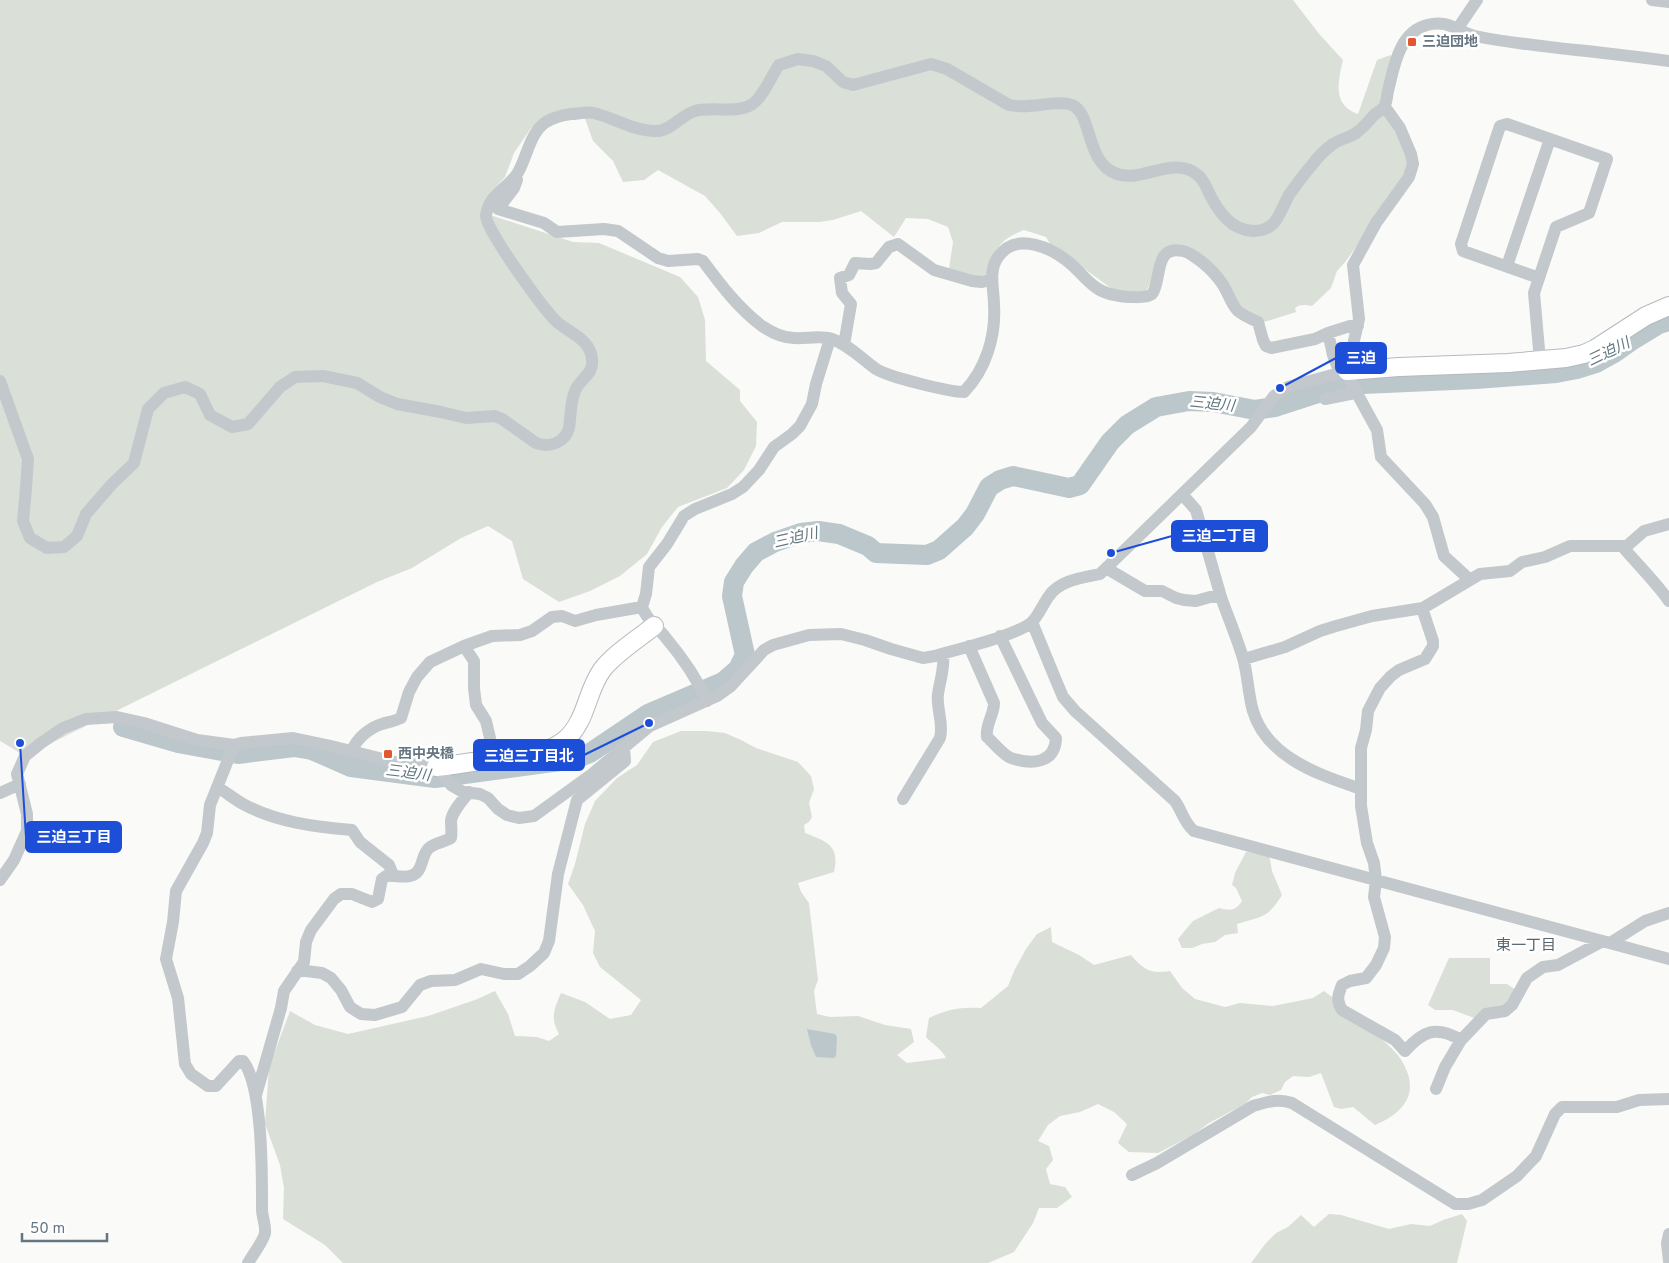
<svg xmlns="http://www.w3.org/2000/svg" width="1669" height="1263" font-family="Overpass,'Noto Sans JP',sans-serif">
  <rect width="100%" height="100%" fill="#fafaf8"/>
  <path fill="#dadfd7" d="M 0,0 L 1293,0 L 1320,35 L 1343,60 C 1338,81 1332,105 1358,114 L 1377,60 L 1391,55 L 1392,63 L 1382,105 L 1408,158 L 1406,175 L 1346,261 L 1337,271 L 1331,288 L 1312,306 C 1306,305 1300,304 1295,308 L 1296,312 L 1264,322 C 1246,313 1240,305 1229,289 L 1170,247 L 1146,291 L 1130,294 L 1112,289 L 1062,252 L 1052,247 L 1046,237 L 1024,230 C 996,241 995,251 986,277 L 971,277 L 949,269 L 953,242 L 948,227 L 928,219 L 906,218 L 894,237 L 861,211 L 833,220 L 819,222 L 782,222 L 759,233 L 737,236 L 720,213 L 705,196 L 658,170 L 644,180 L 623,182 L 613,161 L 593,141 L 582,110 L 560,110 L 531,128 L 514,153 L 505,177 L 490,193 L 484,213 L 573,242 L 599,243 L 680,277 L 698,297 L 705,320 L 706,361 L 740,390 L 740,401 L 757,422 L 756,446 L 744,470 L 727,488 L 678,507 L 662,527 L 647,554 L 620,576 L 590,591 L 559,602 L 523,579 L 512,541 L 488,526 L 461,538 L 412,568 L 377,582 L 25,756 L 0,741 Z
    M 681,731 L 706,731 L 725,733 L 741,740 L 756,748 L 798,762 L 811,776 L 814,789 L 809,803 L 812,817 L 809,822 L 804,825 L 805,833 C 827,842 840,845 834,872 L 798,883 L 801,892 L 809,903 L 818,980 L 814,991 L 817,1014 L 830,1017 L 858,1016 L 885,1025 L 911,1029 L 914,1042 L 897,1055 L 907,1063 L 946,1058 C 942,1049 932,1044 926,1037 L 929,1018 C 948,1009 960,1007 981,1008 L 1008,986 L 1015,969 L 1026,949 L 1037,934 L 1051,927 L 1052,942 L 1079,955 L 1094,965 L 1131,955 C 1144,970 1150,974 1170,971 L 1182,988 L 1195,999 L 1225,1007 L 1240,1003 L 1273,1006 L 1313,998 L 1324,991 C 1338,1001 1350,1012 1362,1023 C 1374,1033 1397,1050 1403,1063 C 1420,1093 1404,1113 1375,1125 L 1353,1107 L 1341,1109 L 1334,1107 L 1321,1073 L 1309,1077 L 1293,1076 L 1285,1082 L 1281,1090 L 1270,1095 L 1262,1093 L 1252,1097 L 1245,1104 L 1209,1123 L 1193,1135 L 1158,1153 L 1129,1152 L 1118,1143 L 1127,1124 L 1114,1112 L 1098,1104 L 1080,1112 L 1060,1116 L 1048,1125 L 1038,1141 L 1049,1146 L 1053,1160 L 1046,1169 L 1050,1184 L 1065,1187 L 1072,1197 L 1057,1208 L 1039,1208 L 1033,1223 L 1014,1252 L 988,1263 L 343,1263 L 325,1245 L 283,1219 L 284,1188 L 280,1165 L 265,1124 L 269,1067 L 290,1011 L 315,1025 L 348,1034 L 428,1016 L 475,1000 L 495,991 L 508,1014 L 515,1036 L 537,1037 L 549,1041 L 559,1034 C 550,1018 554,1009 561,993 L 585,1002 L 610,1019 L 631,1015 L 641,1000 L 600,967 L 593,953 L 595,931 L 583,905 L 568,884 L 575,864 L 585,824 L 595,801 L 617,778 L 637,765 L 653,742 Z
    M 1246,852 L 1269,854 L 1272,871 L 1282,895 C 1267,919 1262,916 1237,924 L 1238,933 L 1225,935 L 1215,942 L 1202,944 L 1192,948 L 1182,948 L 1178,939 L 1193,921 L 1219,908 C 1229,911 1236,911 1242,901 L 1236,888 L 1232,885 L 1235,873 Z
    M 1449,958 L 1490,958 L 1490,984 L 1507,984 L 1516,990 L 1509,1004 L 1477,1019 L 1453,1010 L 1435,1010 L 1428,1005 Z
    M 1329,1214 L 1341,1215 L 1389,1229 L 1411,1224 L 1430,1226 L 1443,1220 L 1462,1214 L 1467,1221 L 1457,1263 L 1251,1263 L 1266,1243 L 1276,1233 L 1288,1227 L 1301,1215 L 1314,1227 Z"/>
  <path fill="#bbc7cb" d="M 807,1029 L 835,1034 L 837,1037 L 836,1056 L 834,1058 L 816,1057 L 811,1045 Z"/>
  <g fill="none" stroke-linecap="round" stroke-linejoin="round">
    <path stroke="#bbc7cb" stroke-width="20" d="M 123,727 L 178,743 L 238,754 L 294,747 L 312,750 L 351,767 L 435,778 L 575,759 L 590,753 L 648,714 L 723,682 L 738,669 L 745,655 L 732,596 L 734,582 L 744,566 L 756,552 L 775,542 L 801,533 L 818,531 L 839,534 L 868,546 L 876,553 L 927,555 L 939,550 L 965,527 L 975,514 L 989,487 L 1000,480 L 1013,476 L 1069,488 L 1080,485 L 1110,442 L 1127,425 L 1156,407 L 1189,401 L 1213,402 L 1255,410 L 1275,407 L 1318,393 L 1363,384 L 1476,379 L 1556,373 L 1577,369 L 1596,363 L 1614,353 L 1631,341 L 1659,324 L 1669,321"/>
    <defs>
      <path id="secondary" d="M 1347,371 L 1399,367 L 1508,363 L 1566,358 L 1584,354 L 1595,349 L 1646,316 L 1669,306
        M 436,767 C 454,765 471,762 489,760 C 514,757 544,757 565,740 C 587,721 586,692 602,670 C 614,654 638,639 654,626"/>
    </defs>
    <use href="#secondary" stroke="#b3babf" stroke-width="20"/>
    <path stroke="#c3c8cc" stroke-width="12" d="M 1652,0 L 1669,2
      M 1458,28 L 1477,0
      M 1385,107 L 1400,128 L 1411,154 L 1413,164 L 1409,177 L 1376,223 L 1353,265 L 1359,319 L 1347,371 L 1348,377 L 1377,430 L 1381,457 L 1425,504 L 1433,517 L 1444,556 L 1470,580
      M 517,180 L 514,188 L 498,209 L 544,223 L 557,232 L 604,229 L 618,231 L 658,258 L 668,261 L 698,259 L 703,261 C 720,284 739,309 762,326 C 771,332 783,338 794,338 C 807,339 819,335 832,339 C 849,345 862,359 876,369 C 888,377 950,392 964,392 C 986,369 996,336 994,305 C 994,289 988,271 998,257 C 1017,230 1054,249 1072,265 C 1080,272 1086,280 1094,286 C 1099,290 1108,294 1115,295 C 1122,297 1147,299 1152,294 C 1162,282 1153,244 1183,251 C 1196,254 1214,272 1221,282 C 1228,291 1230,303 1238,311 C 1244,316 1251,319 1258,322 L 1263,340 L 1266,346 L 1271,348 L 1315,339 L 1328,333 L 1333,355 L 1340,373
      M 1507,266 L 1550,139
      M 1539,278 L 1463,251 L 1461,244 L 1500,126 L 1507,124 L 1607,159 L 1589,213 L 1556,227 L 1534,293 L 1540,361
      M 1328,333 L 1350,326 L 1358,326
      M 844,345 L 851,304 L 842,293 L 840,278 L 849,275 L 855,263 L 870,264 L 876,263 L 889,247 L 898,244 L 934,270 L 972,281 L 982,282 L 991,280
      M 0,381 L 28,459 L 26,488 L 23,521 L 30,538 L 47,548 L 64,547 L 77,536 L 86,514 L 112,484 L 134,463 L 148,409 L 164,393 L 185,387 L 200,394 L 210,415 L 232,427 L 248,424 L 280,387 L 295,377 L 323,376 L 357,383 L 380,397 L 397,404 L 441,412 L 466,418 L 495,416 L 502,419 L 536,443 C 549,448 565,443 569,428 C 571,416 570,403 575,391 C 580,378 594,375 592,359 C 590,339 571,334 557,322 C 545,311 485,229 486,216 C 488,195 507,189 517,174 C 527,159 529,133 546,122 C 553,118 563,115 571,114 C 578,114 587,111 594,113 C 614,118 634,131 655,131 C 670,132 681,115 695,111 C 712,106 735,114 751,105 C 763,98 771,76 779,65 L 798,59 L 813,61 L 826,66 L 843,82 L 853,85 L 931,64 L 947,69 L 1009,105 C 1029,110 1056,99 1072,105 C 1093,114 1085,163 1117,174 C 1143,183 1175,154 1199,176 C 1204,181 1207,188 1210,195 C 1219,212 1231,230 1253,231 C 1277,231 1279,213 1289,195 C 1296,185 1304,174 1312,165 C 1317,158 1326,149 1333,144 C 1340,139 1349,138 1356,133 C 1363,128 1369,121 1374,115 C 1377,112 1382,110 1384,107 C 1387,103 1387,95 1388,91 C 1394,67 1399,32 1427,25 C 1449,19 1457,32 1475,36 C 1509,43 1542,46 1576,50 C 1607,53 1638,57 1669,61
      M 1325,399 L 1355,393
      M 1182,494 L 1196,510 L 1221,597
      M 1622,546 C 1638,565 1655,581 1669,601
      M 1106,568 L 1145,591 L 1162,591 L 1176,598 L 1184,600 L 1196,601 L 1210,597 L 1221,597 C 1228,617 1237,638 1243,658 C 1248,675 1248,694 1253,711 C 1267,758 1320,775 1361,789
      M 642,607 C 648,622 657,626 666,638 C 682,657 697,679 707,701
      M 1422,608 L 1433,641 L 1433,646 L 1425,659 L 1399,670 L 1391,676 L 1380,688 L 1368,711 L 1366,730 L 1361,748 L 1361,806 L 1367,843 L 1374,863 L 1376,880 L 1374,897 L 1385,937 L 1384,948 L 1376,965 L 1366,978 L 1350,981 L 1342,985 C 1338,995 1336,1000 1342,1010 L 1395,1040 L 1405,1051 C 1423,1031 1436,1025 1461,1040
      M 1032,622 L 1055,678 L 1063,697 L 1075,711 L 1175,801 C 1182,811 1184,823 1194,831 L 1669,959
      M 464,646 L 474,661 L 474,688 L 476,705 L 486,721 L 490,738 L 490,760
      M 969,646 L 994,703 C 994,715 985,725 987,737 C 994,743 1003,755 1011,758 C 1031,765 1055,764 1056,738 L 1042,723 L 1000,636
      M 1244,659 L 1285,647 L 1320,631 L 1336,626 L 1372,616 L 1423,608 L 1480,574 L 1510,571 L 1522,562 L 1545,557 L 1570,546 L 1627,546 L 1644,531 L 1669,524
      M 234,745 L 210,805 L 207,833 L 203,843 L 176,891 L 173,922 L 166,959 L 178,998 L 185,1064 L 191,1074 L 208,1086 L 216,1086 L 239,1061 L 243,1061 C 263,1086 262,1176 262,1209 C 262,1217 266,1225 265,1233 C 264,1240 252,1256 248,1263
      M 352,751 C 356,739 369,728 382,724 C 388,722 395,721 401,718 L 409,692 L 417,677 L 430,662 L 464,646 L 492,636 L 520,635 L 532,631 L 552,617 L 562,616 L 575,621 L 596,615 L 642,607 L 646,594 L 649,567 L 667,544 L 684,516 L 695,509 L 732,494 L 743,487 L 759,470 L 774,447 L 792,434 L 800,426 L 812,404 L 816,384 L 830,339
      M 217,787 C 226,792 234,799 243,804 C 276,822 315,827 352,830 L 360,842 L 389,865 L 393,875
      M 0,793 L 20,784
      M 903,799 L 940,738 C 944,723 936,708 938,694 C 940,680 945,667 943,654
      M 0,880 L 14,860 L 27,831 L 27,814 L 17,774 L 25,756 L 41,743 L 63,728 L 86,719 L 117,717 L 144,723 L 197,740 L 234,745 L 241,743 L 293,738 L 331,746 L 395,762 L 436,767 L 451,785 L 463,792 L 480,794 L 488,798 L 498,809 L 507,815 L 519,818 L 534,816 L 592,774 L 650,726 L 717,696 L 731,686 L 764,650 L 773,645 L 809,635 L 841,634 L 865,640 L 891,649 L 923,658 L 935,656 C 958,649 1016,636 1032,622 C 1039,615 1043,604 1049,596 C 1060,580 1082,578 1100,574 L 1251,427 L 1274,396 L 1288,387 L 1347,371
      M 1610,943 L 1645,921 L 1669,913
      M 297,971 L 306,971 L 322,973 L 331,978 L 341,990 L 350,1007 L 361,1014 L 375,1015 L 402,1007 L 420,985 L 431,981 L 455,980 L 481,969 L 504,974 L 518,974 L 530,966 L 544,953 L 549,941 L 558,874 L 577,800 L 625,761 L 624,747
      M 1436,1089 L 1445,1067 L 1461,1040 L 1486,1014 L 1505,1011 L 1512,1005 L 1527,978 L 1543,967 L 1558,965 L 1603,941
      M 256,1095 L 281,1008 L 284,991 L 304,962 L 306,942 L 311,930 L 334,899 L 341,894 L 352,894 L 372,902 L 378,899 L 382,879 L 386,876 C 394,875 403,878 410,876 C 424,873 420,856 429,848 C 435,843 444,842 451,838 C 452,831 451,827 451,821 C 452,811 463,800 469,792
      M 1132,1175 L 1157,1163 L 1253,1106 C 1267,1102 1278,1098 1292,1103 L 1455,1204 L 1468,1204 L 1482,1200 L 1517,1176 L 1536,1156 L 1555,1114 L 1562,1107 L 1617,1107 L 1639,1100 L 1669,1099
      M 1669,1234 L 1667,1243 L 1669,1261"/>
    <use href="#secondary" stroke="#fff" stroke-width="18"/>
  </g>
  <g fill="#e4572e" stroke="#fff" stroke-width="2">
    <rect x="1407" y="37" width="10" height="10" rx="2.5"/>
    <rect x="383" y="749" width="10" height="10" rx="2.5"/>
  </g>
  <g text-anchor="middle" dominant-baseline="central" stroke-width="5" stroke-linejoin="round" paint-order="stroke">
    <g font-size="14" font-weight="bold" fill="#657683" stroke="#fff" text-anchor="start">
      <text x="1422" y="42">三迫団地</text>
      <text x="398" y="754">西中央橋</text>
    </g>
    <g font-size="15" font-style="italic" fill="#60757c" stroke="#fff">
      <text transform="translate(1609 353) rotate(-26)">三迫川</text>
      <text transform="translate(1212 405) rotate(6)">三迫川</text>
      <text transform="translate(796 539) rotate(-13)">三迫川</text>
      <text transform="translate(408 774) rotate(7)">三迫川</text>
    </g>
    <g font-size="15" fill="#57646e" stroke="#fff">
      <text x="1526" y="946">東一丁目</text>
    </g>
  </g>
  <path fill="none" stroke="#1d4ed8" stroke-width="2" d="M1280 388L1336 358M1111 553L1172 536M649 723L584 755M20 743L26 837"/>
  <g fill="#1d4ed8" stroke="#fff" stroke-width="2">
    <circle cx="1280" cy="388" r="5"/>
    <circle cx="1111" cy="553" r="5"/>
    <circle cx="649" cy="723" r="5"/>
    <circle cx="20" cy="743" r="5"/>
  </g>
  <g fill="#1d4ed8" stroke="#1d4ed8" stroke-width="2">
    <rect x="1336" y="343" width="50" height="30" rx="5"/>
    <rect x="1172" y="521" width="95" height="30" rx="5"/>
    <rect x="474" y="740" width="110" height="30" rx="5"/>
    <rect x="26" y="822" width="95" height="30" rx="5"/>
  </g>
  <g font-size="15" text-anchor="middle" font-weight="bold" fill="#fff">
    <text x="1361" y="363">三迫</text>
    <text x="1219" y="541">三迫二丁目</text>
    <text x="529" y="761">三迫三丁目北</text>
    <text x="74" y="842">三迫三丁目</text>
  </g>
  <path d="M22 1233v8h85v-8" fill="none" stroke="#657683" stroke-width="2.5"/>
  <text x="30" y="1233" font-size="15" fill="#657683" stroke="#ffffff" stroke-width="4" paint-order="stroke">50 m</text>
</svg>
